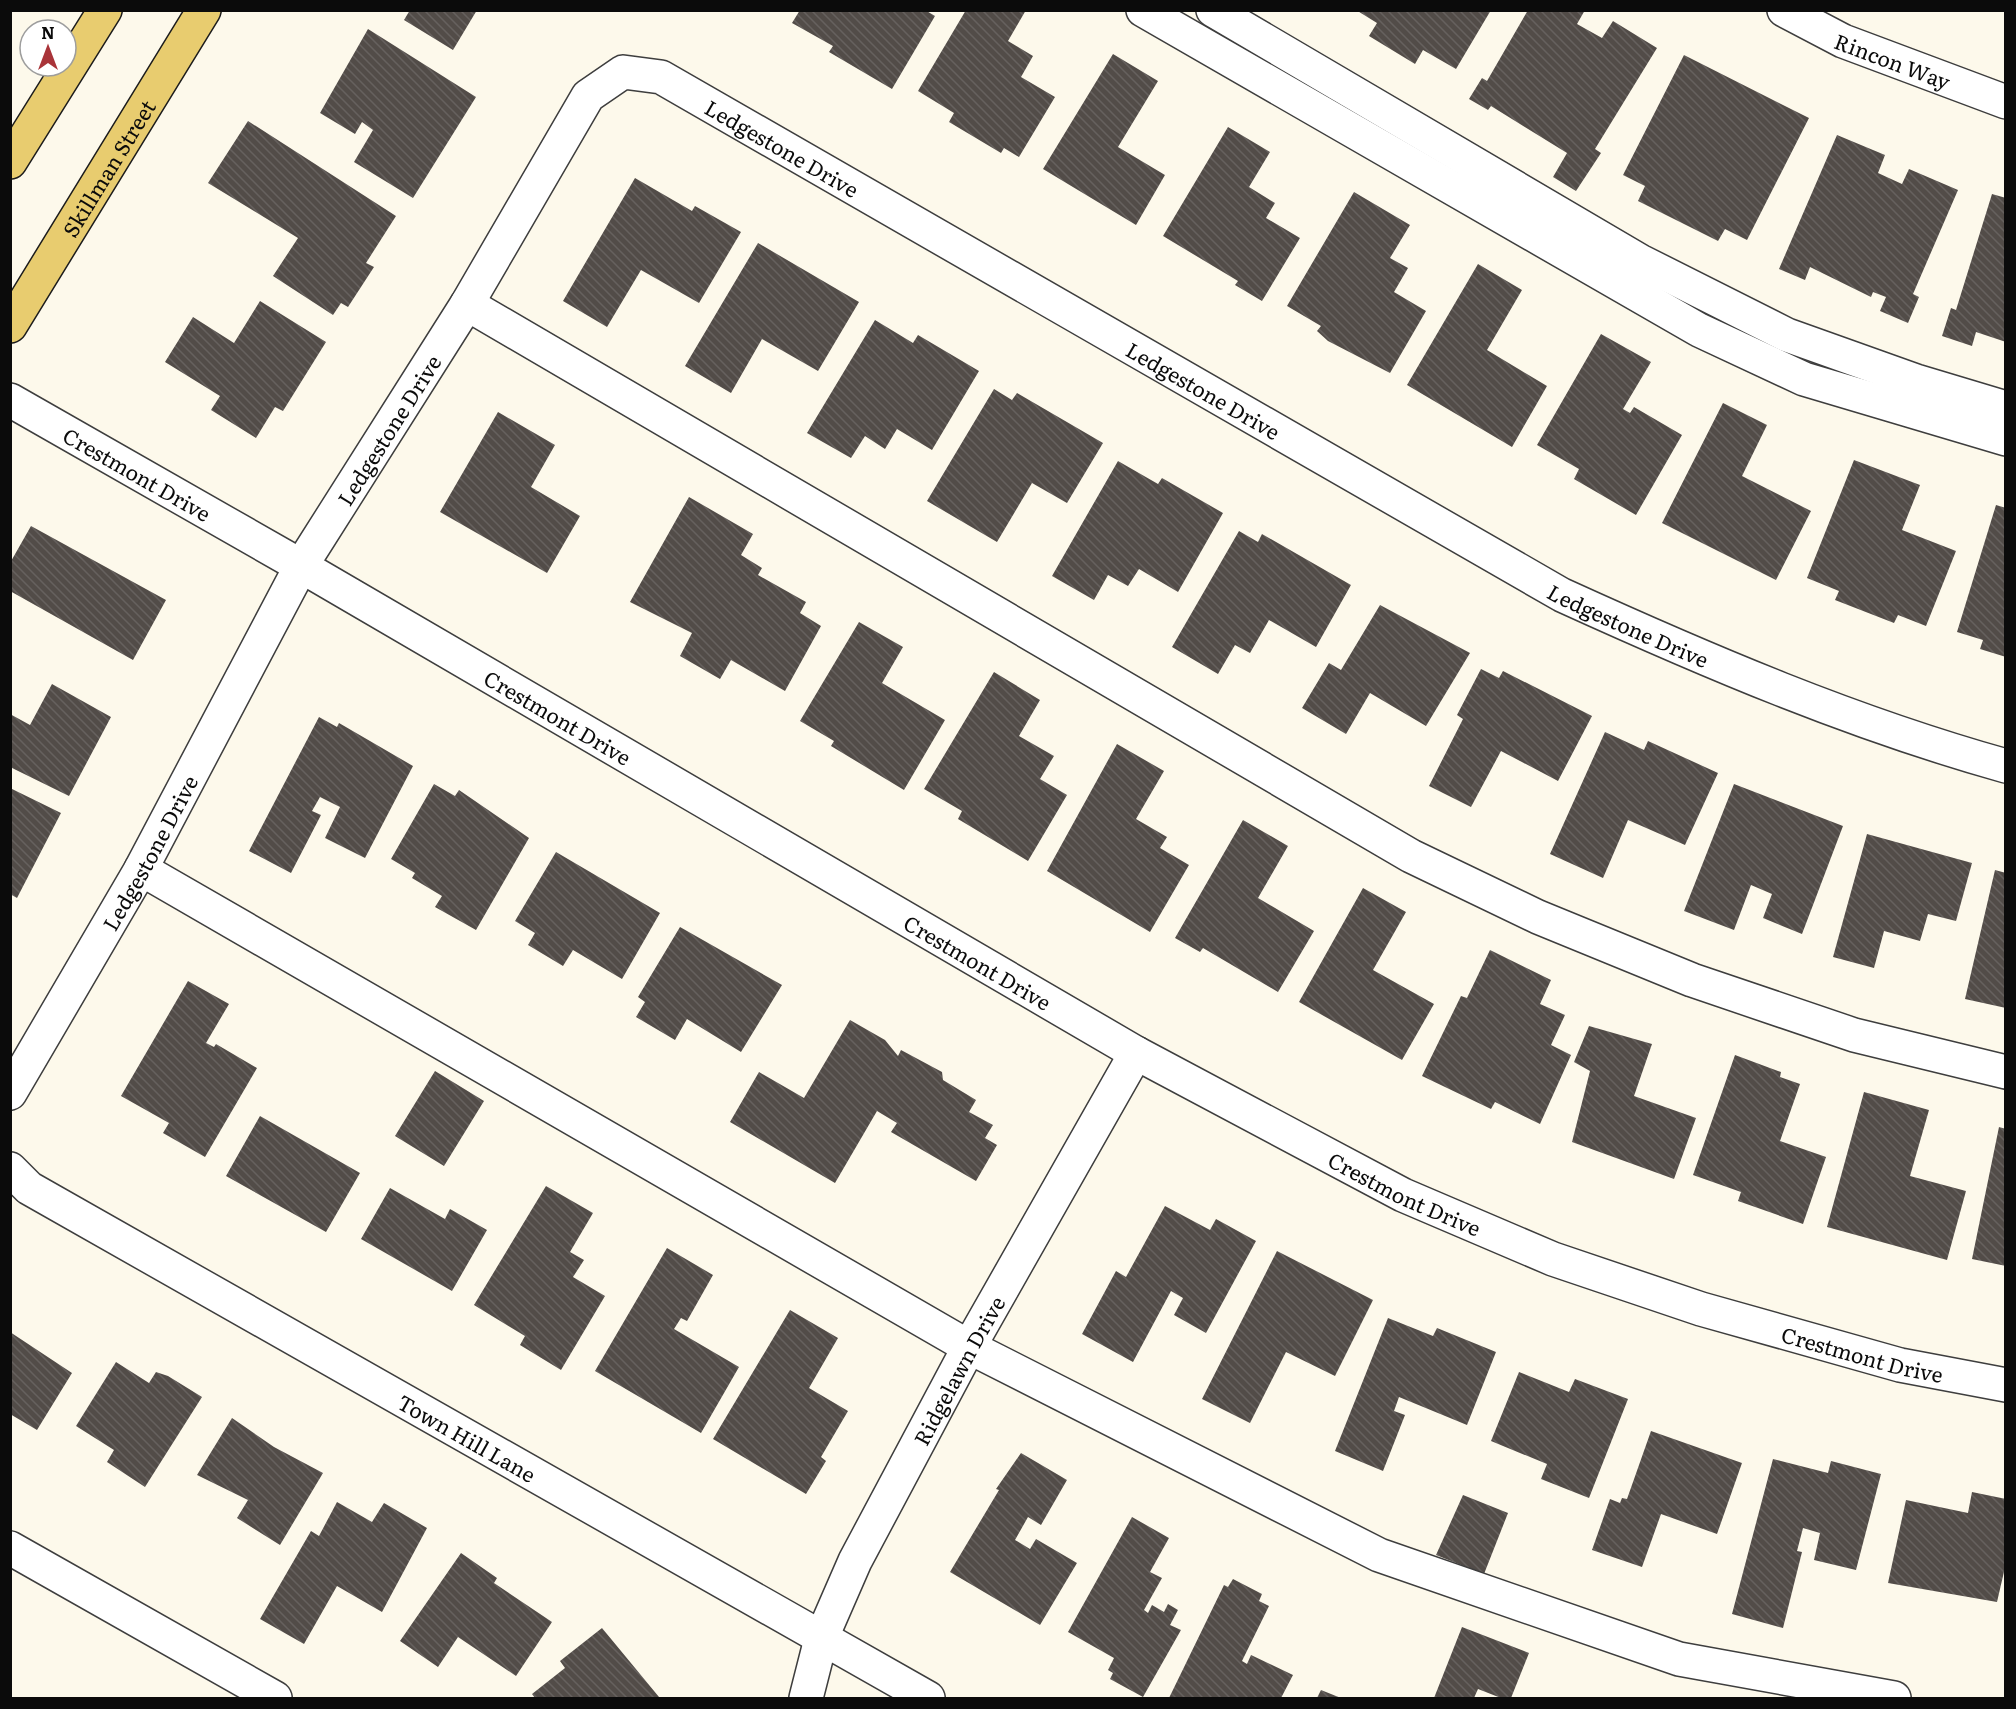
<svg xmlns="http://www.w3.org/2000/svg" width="2016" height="1709" font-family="Literata,serif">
  <defs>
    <pattern id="building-back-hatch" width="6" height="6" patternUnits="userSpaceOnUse" patternTransform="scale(1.5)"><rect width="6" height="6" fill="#524c48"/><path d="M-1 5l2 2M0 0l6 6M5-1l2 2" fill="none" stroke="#66615e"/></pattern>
  </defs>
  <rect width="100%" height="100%" fill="#fdf9eb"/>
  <path fill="url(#building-back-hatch)" d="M 410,10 L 477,10 L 453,50 L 404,20 Z
    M 800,10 L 925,10 L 935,16 L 892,89 L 829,52 L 833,46 L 792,23 Z
    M 966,10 L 1026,10 L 1008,41 L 1033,56 L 1021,77 L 1055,97 L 1019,157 L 1004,148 L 1001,153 L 949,122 L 954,113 L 918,91 Z
    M 1356,10 L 1491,10 L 1456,69 L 1423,50 L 1415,64 L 1369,36 L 1377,23 Z
    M 1528,10 L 1585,10 L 1577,24 L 1602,38 L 1613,21 L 1657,48 L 1595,149 L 1601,153 L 1576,191 L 1553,177 L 1567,153 L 1491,106 L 1488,110 L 1469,99 L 1482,78 L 1487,81 Z
    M 368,29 L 476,97 L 413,198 L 354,162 L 373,130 L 362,122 L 355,134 L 320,113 Z
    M 1113,54 L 1158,81 L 1118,147 L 1165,175 L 1136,225 L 1043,169 Z
    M 1684,55 L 1809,118 L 1747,240 L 1725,229 L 1718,241 L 1638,201 L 1645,186 L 1623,175 Z
    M 248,121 L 396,216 L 366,263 L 374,267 L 348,307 L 341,303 L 333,315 L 273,276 L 298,238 L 208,183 Z
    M 1228,127 L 1270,152 L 1249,187 L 1275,203 L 1266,218 L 1300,238 L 1262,301 L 1235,285 L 1238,281 L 1163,236 Z
    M 1837,135 L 1885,155 L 1878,173 L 1902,184 L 1909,169 L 1958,190 L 1913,294 L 1919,297 L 1908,323 L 1880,311 L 1886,297 L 1873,292 L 1871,297 L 1810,267 L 1805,280 L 1779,269 Z
    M 635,178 L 692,211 L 695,206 L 741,232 L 699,303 L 641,270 L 607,327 L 563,301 Z
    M 1354,192 L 1410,225 L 1390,258 L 1408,268 L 1394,292 L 1426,311 L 1390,373 L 1328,341 L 1317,331 L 1321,326 L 1287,306 Z
    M 1992,194 L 2006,198 L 2006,342 L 1976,332 L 1972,346 L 1942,336 L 1951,308 L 1956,310 Z
    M 758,243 L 859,302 L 818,371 L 762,339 L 731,393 L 685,366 Z
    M 1478,264 L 1522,290 L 1487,350 L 1547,386 L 1512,447 L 1407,385 Z
    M 260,301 L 326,342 L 283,411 L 275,407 L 256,438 L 211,410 L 220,396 L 165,362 L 193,317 L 234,343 Z
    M 875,320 L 913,343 L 918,335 L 979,371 L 932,450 L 897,429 L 885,449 L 865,436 L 851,458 L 807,433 Z
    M 1601,334 L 1651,362 L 1623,409 L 1630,413 L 1634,407 L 1682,435 L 1636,515 L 1574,479 L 1579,469 L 1537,445 Z
    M 994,389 L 1012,400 L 1017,393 L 1103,443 L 1067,503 L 1032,483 L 997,542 L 927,501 Z
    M 1723,403 L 1767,425 L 1742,476 L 1811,511 L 1776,580 L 1662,523 Z
    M 498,412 L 555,445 L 531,487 L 580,516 L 547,573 L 440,512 Z
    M 1854,460 L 1920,485 L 1902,530 L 1956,551 L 1926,626 L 1898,615 L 1894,623 L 1835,600 L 1839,591 L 1807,578 Z
    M 1118,461 L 1158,484 L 1162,478 L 1223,513 L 1178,592 L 1139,569 L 1128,586 L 1108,575 L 1094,600 L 1052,576 Z
    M 689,497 L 753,534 L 741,555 L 762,568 L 758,575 L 806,602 L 800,613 L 821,626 L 785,691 L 731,660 L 720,679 L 680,656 L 692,633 L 630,602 Z
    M 1996,505 L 2006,508 L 2006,657 L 1980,649 L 1983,640 L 1957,632 Z
    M 31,526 L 166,600 L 133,660 L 10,591 L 10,563 Z
    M 1239,531 L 1258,542 L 1262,534 L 1351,585 L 1316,647 L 1269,620 L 1250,653 L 1235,645 L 1218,674 L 1172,647 Z
    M 1380,605 L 1470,653 L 1426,726 L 1370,693 L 1346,734 L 1302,708 L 1329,663 L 1341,670 Z
    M 859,622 L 903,647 L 882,683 L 945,720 L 904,790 L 831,746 L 834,741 L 800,721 Z
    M 1481,669 L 1499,678 L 1503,671 L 1592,716 L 1558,781 L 1501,751 L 1471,807 L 1429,786 L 1463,719 L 1457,715 Z
    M 994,672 L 1040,700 L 1019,736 L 1054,756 L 1040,779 L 1067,795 L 1028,861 L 958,819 L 962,811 L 924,789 Z
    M 52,684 L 111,717 L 69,796 L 10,767 L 10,714 L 30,725 Z
    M 319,717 L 337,727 L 339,723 L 413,766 L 365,858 L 325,838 L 340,807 L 320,797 L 312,811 L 321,815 L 291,873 L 249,851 Z
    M 1605,732 L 1644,750 L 1648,741 L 1718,773 L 1685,845 L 1628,820 L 1603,878 L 1550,854 Z
    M 1117,744 L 1164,771 L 1136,819 L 1167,837 L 1160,848 L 1189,865 L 1150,932 L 1047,871 Z
    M 434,784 L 455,796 L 459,790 L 529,838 L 476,930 L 435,907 L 442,896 L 412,878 L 415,873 L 391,859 Z
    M 1734,784 L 1843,826 L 1802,934 L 1763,918 L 1772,894 L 1751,885 L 1734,930 L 1684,911 Z
    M 10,788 L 61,813 L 17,898 L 10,894 Z
    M 1243,820 L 1288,846 L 1258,898 L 1314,931 L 1278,992 L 1203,948 L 1200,952 L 1175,938 Z
    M 1867,834 L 1972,863 L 1956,921 L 1928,914 L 1920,941 L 1884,931 L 1874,968 L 1833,957 Z
    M 556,852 L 660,913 L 622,979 L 573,950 L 563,966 L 528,945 L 535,933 L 515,921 Z
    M 1995,870 L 2006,873 L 2006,1008 L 1965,999 Z
    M 1363,888 L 1406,912 L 1373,970 L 1434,1004 L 1402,1060 L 1299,1002 Z
    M 680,927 L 782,985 L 741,1052 L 687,1019 L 675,1040 L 636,1017 L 645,1002 L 638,997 Z
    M 1490,950 L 1551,980 L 1540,1004 L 1565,1015 L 1551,1045 L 1571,1055 L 1540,1124 L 1495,1102 L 1491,1109 L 1422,1076 L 1461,996 L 1467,998 Z
    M 188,981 L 229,1004 L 206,1043 L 214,1047 L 216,1044 L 257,1068 L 205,1157 L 163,1133 L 169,1123 L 121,1096 Z
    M 850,1020 L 885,1040 L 898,1056 L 901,1050 L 942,1072 L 943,1080 L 976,1100 L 969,1112 L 993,1125 L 985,1138 L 997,1145 L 976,1181 L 891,1132 L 897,1123 L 877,1111 L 835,1183 L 730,1122 L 759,1072 L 804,1098 Z
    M 1589,1026 L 1652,1044 L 1634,1096 L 1696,1118 L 1674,1179 L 1572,1142 L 1590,1071 L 1574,1062 Z
    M 1735,1055 L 1781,1072 L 1780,1077 L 1800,1084 L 1780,1141 L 1826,1157 L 1803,1224 L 1738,1201 L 1741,1192 L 1693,1175 Z
    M 435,1071 L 484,1101 L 444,1166 L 395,1136 Z
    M 1864,1092 L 1929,1110 L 1910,1176 L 1966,1191 L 1947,1260 L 1827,1227 Z
    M 260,1116 L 360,1173 L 326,1232 L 226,1176 Z
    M 1999,1127 L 2006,1129 L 2006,1266 L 1972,1259 Z
    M 546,1186 L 593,1213 L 570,1252 L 584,1260 L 573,1277 L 605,1296 L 561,1370 L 520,1345 L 525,1336 L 474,1305 Z
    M 390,1188 L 445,1219 L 450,1209 L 487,1230 L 452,1291 L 361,1239 Z
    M 1165,1206 L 1210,1230 L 1216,1219 L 1256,1241 L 1206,1333 L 1174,1315 L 1183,1298 L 1171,1291 L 1133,1362 L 1082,1334 L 1116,1271 L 1126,1277 Z
    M 667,1248 L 713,1275 L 687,1321 L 681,1318 L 674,1329 L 739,1367 L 701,1433 L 595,1371 Z
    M 1277,1251 L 1373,1300 L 1335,1376 L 1286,1352 L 1250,1423 L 1202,1399 Z
    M 790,1310 L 838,1338 L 809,1388 L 848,1411 L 821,1457 L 826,1461 L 806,1494 L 713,1439 Z
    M 1388,1318 L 1433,1336 L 1437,1328 L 1496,1352 L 1467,1425 L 1399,1397 L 1394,1411 L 1405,1415 L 1383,1471 L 1335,1451 Z
    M 10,1332 L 72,1373 L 37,1430 L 10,1414 Z
    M 116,1362 L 149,1383 L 156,1372 L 168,1376 L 202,1397 L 145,1487 L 107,1462 L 114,1450 L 76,1426 Z
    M 1519,1372 L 1569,1392 L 1575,1379 L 1628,1399 L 1589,1498 L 1541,1479 L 1547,1464 L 1491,1441 Z
    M 232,1418 L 274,1447 L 323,1473 L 280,1545 L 237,1518 L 248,1500 L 197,1475 Z
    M 1651,1431 L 1742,1463 L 1717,1534 L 1661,1514 L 1642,1567 L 1592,1550 L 1610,1499 L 1620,1503 L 1622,1498 L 1627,1499 Z
    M 1021,1453 L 1067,1480 L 1041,1525 L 1028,1517 L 1015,1540 L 1030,1549 L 1036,1539 L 1077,1563 L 1040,1625 L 950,1572 L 999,1490 L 996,1489 Z
    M 1773,1459 L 1828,1473 L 1831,1461 L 1881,1474 L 1856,1570 L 1814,1560 L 1820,1533 L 1803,1528 L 1797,1551 L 1802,1552 L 1783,1628 L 1732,1614 Z
    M 1972,1492 L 2006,1499 L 2006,1563 L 1997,1602 L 1888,1583 L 1906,1500 L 1968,1513 Z
    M 1463,1495 L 1508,1513 L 1484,1574 L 1436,1555 Z
    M 337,1502 L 372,1522 L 384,1503 L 427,1528 L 382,1612 L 337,1586 L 304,1644 L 260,1619 L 311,1531 L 319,1536 Z
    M 1132,1517 L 1169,1538 L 1150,1572 L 1162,1578 L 1144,1610 L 1148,1613 L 1152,1605 L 1164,1612 L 1168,1604 L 1178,1610 L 1170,1625 L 1181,1630 L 1143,1697 L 1110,1679 L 1113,1673 L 1108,1670 L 1114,1658 L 1068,1632 Z
    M 461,1553 L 497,1578 L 494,1583 L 552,1622 L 516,1676 L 458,1637 L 438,1667 L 400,1641 Z
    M 1233,1579 L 1262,1594 L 1259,1601 L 1269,1606 L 1242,1661 L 1247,1664 L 1251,1655 L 1293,1675 L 1281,1698 L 1169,1698 L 1224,1585 L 1228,1587 Z
    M 1462,1627 L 1529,1653 L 1511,1698 L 1501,1698 L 1478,1689 L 1474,1698 L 1434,1698 Z
    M 602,1628 L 659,1697 L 535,1698 L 532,1694 L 565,1668 L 560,1661 Z
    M 1321,1690 L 1341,1698 L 1317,1698 Z"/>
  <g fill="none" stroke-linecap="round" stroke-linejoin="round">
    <defs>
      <g id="minor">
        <path d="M 1143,10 L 1699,330 L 1804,379 L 2006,439"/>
        <path d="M 1213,10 L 1640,261 L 1787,335 L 1916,381 L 2006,408"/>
        <path id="s1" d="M 1784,10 L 1843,41 L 2006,102"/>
        <path d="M 467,304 L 1411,856 L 1538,917 L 1692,980 L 1854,1035 L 2006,1072"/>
        <path id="s2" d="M 10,400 L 301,566 L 1136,1053 L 1403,1195 L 1553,1259 L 1701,1309 L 1900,1365 L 2006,1385"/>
        <path d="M 141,869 L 969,1347 L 1379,1555 L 1679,1659 L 1894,1698"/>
        <path id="s3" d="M 10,1093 L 141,869 L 301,566 L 467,304 L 588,96 L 623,72 L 661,77 L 1562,595 C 1707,661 1852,723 2006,766"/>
        <path id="s4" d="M 10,1169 L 29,1188 L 928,1698"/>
        <path d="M 10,1548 L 275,1698"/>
        <path id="s5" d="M 806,1698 L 821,1639 L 855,1561 L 969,1347 L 1136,1053"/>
      </g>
      <g id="major">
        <path d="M 10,162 L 105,10"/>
        <path id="s6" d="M 10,326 L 204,10"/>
      </g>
    </defs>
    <use href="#minor" stroke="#3e3e3e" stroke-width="36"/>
    <use href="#major" stroke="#1c1c1c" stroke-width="36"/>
    <use href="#minor" stroke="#fff" stroke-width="33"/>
    <use href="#major" stroke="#e8cc6f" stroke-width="33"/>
  </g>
  <g text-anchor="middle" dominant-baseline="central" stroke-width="6" stroke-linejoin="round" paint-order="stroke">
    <g font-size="21" fill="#0b0b0b" stroke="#fff">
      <text stroke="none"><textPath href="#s1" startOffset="120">Rincon Way</textPath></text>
      <text stroke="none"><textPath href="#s3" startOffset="1374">Ledgestone Drive</textPath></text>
      <text stroke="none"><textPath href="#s6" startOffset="186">Skillman Street</textPath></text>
      <text stroke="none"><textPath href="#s3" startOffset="1860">Ledgestone Drive</textPath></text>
      <text stroke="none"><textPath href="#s3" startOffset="764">Ledgestone Drive</textPath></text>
      <text stroke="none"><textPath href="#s2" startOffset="147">Crestmont Drive</textPath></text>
      <text stroke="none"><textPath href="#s3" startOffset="2346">Ledgestone Drive</textPath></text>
      <text stroke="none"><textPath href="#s2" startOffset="633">Crestmont Drive</textPath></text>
      <text stroke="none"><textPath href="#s3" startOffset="278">Ledgestone Drive</textPath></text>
      <text stroke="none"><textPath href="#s2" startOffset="1119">Crestmont Drive</textPath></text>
      <text stroke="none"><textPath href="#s2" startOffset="1605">Crestmont Drive</textPath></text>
      <text stroke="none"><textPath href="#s2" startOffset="2091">Crestmont Drive</textPath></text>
      <text stroke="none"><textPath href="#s5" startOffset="363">Ridgelawn Drive</textPath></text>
      <text stroke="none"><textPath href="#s4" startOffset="531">Town Hill Lane</textPath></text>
    </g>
  </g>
  <rect width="2016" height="1709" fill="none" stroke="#0b0b0b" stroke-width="24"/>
  <g transform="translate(48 48)"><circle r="28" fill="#ffffff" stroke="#9d9d9d" stroke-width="1.5"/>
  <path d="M0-4.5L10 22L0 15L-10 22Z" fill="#a93439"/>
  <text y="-9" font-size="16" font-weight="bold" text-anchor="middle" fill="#0b0b0b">N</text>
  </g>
</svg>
